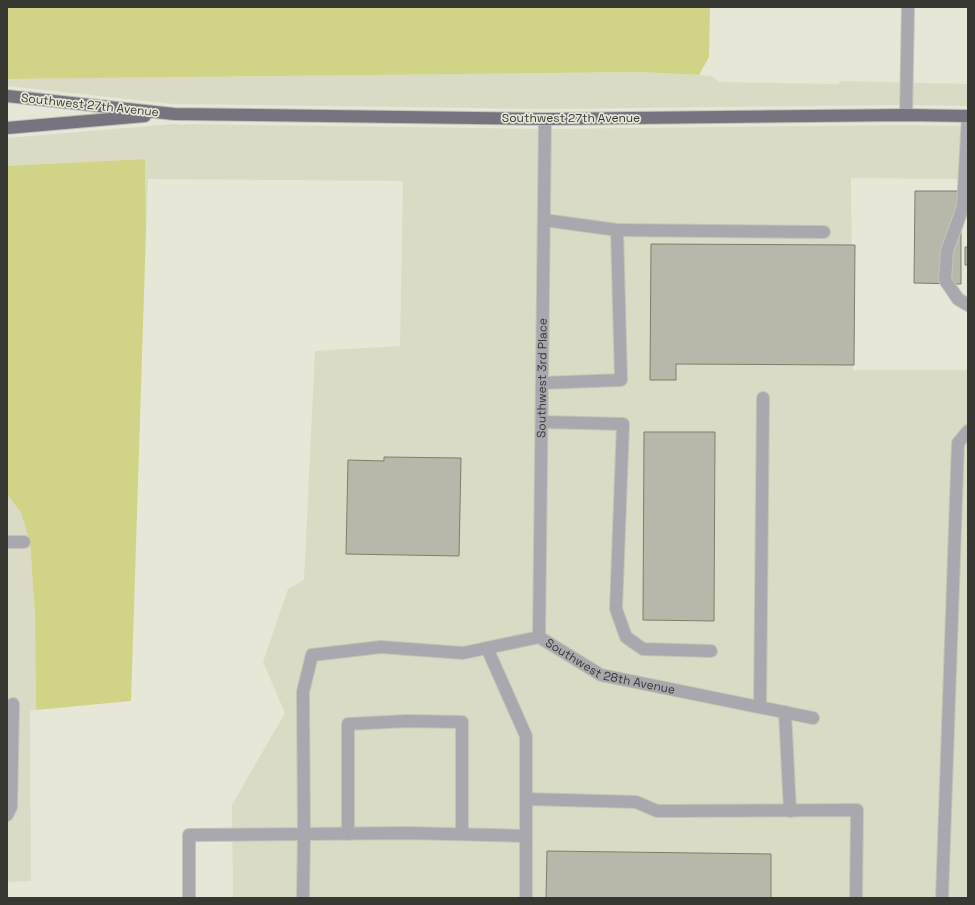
<svg xmlns="http://www.w3.org/2000/svg" width="975" height="905" font-family="'Space Grotesk',sans-serif">
  <rect width="100%" height="100%" fill="#e6e7d7"/>
  <path fill="#dadbc4" d="M 640,72 L 712,76 L 719,82 L 838,84 L 841,81 L 968,84 L 968,106 L 906,105 L 545,109 L 174,104 L 7,86 L 7,79 Z
    M 174,124 L 184,125 L 184,124 L 545,129 L 906,125 L 968,126 L 968,179 L 851,178 L 853,370 L 968,370 L 968,898 L 233,898 L 232,805 L 285,713 L 263,662 L 288,589 L 304,580 L 315,351 L 400,346 L 403,181 L 148,179 L 146,231 L 145,159 L 7,166 L 7,138 Z
    M 7,494 L 21,513 L 30,542 L 35,615 L 36,710 L 30,711 L 31,881 L 7,882 Z"/>
  <path fill="#d1d487" d="M 7,7 L 710,7 L 709,57 L 699,75 L 640,72 L 7,79 Z
    M 145,159 L 146,231 L 131,701 L 36,710 L 35,615 L 30,542 L 21,513 L 7,494 L 7,166 Z"/>
  <path fill="#b7b8a9" stroke="#7d7e6f" d="M 915,191 L 961,191 L 961,284 L 914,283 Z
    M 651,244 L 855,245 L 854,365 L 676,364 L 676,380 L 650,380 Z
    M 965,247 L 968,247 L 968,265 L 965,265 Z
    M 644,432 L 715,432 L 714,621 L 643,620 Z
    M 384,457 L 461,458 L 459,556 L 346,554 L 348,460 L 384,461 Z
    M 547,851 L 771,854 L 771,898 L 546,898 Z"/>
  <g fill="none" stroke-linecap="round" stroke-linejoin="round">
    <defs>
      <g id="minor">
        <path d="M 906,115 L 908,7"/>
        <path d="M 968,116 L 963,207 L 947,251 L 945,280 L 958,299 L 968,305"/>
        <path d="M 617,230 L 824,232"/>
        <path d="M 542,383 L 621,380 L 617,230 L 544,220"/>
        <path d="M 542,422 L 623,424 L 616,609 L 626,637 L 643,649 L 711,651"/>
        <path d="M 7,542 L 24,542"/>
        <path id="s1" d="M 539,637 L 545,119"/>
        <path d="M 487,648 L 526,736 L 526,898"/>
        <path d="M 760,707 L 763,398"/>
        <path d="M 785,712 L 790,811"/>
        <path d="M 526,799 L 636,802 L 657,811 L 857,810 L 856,898"/>
        <path d="M 7,815 L 11,807 L 13,704"/>
        <path d="M 348,834 L 348,724 L 407,721 L 462,722 L 462,834"/>
        <path d="M 189,898 L 189,835 L 408,833 L 526,836"/>
        <path id="s2" d="M 303,898 L 304,834 L 303,692 L 312,655 L 381,647 L 463,653 L 539,637 L 601,675 L 813,718"/>
        <path d="M 942,898 L 958,443 L 968,431"/>
      </g>
      <path id="major" d="M 7,96 L 174,114 L 545,119 L 906,115 L 968,116
        M 7,128 L 145,116"/>
    </defs>
    <use href="#minor" stroke="#c3c4b6" stroke-width="14"/>
    <use href="#major" stroke="#c3c4b6" stroke-width="14"/>
    <use href="#minor" stroke="#a9a8ae" stroke-width="12"/>
    <use href="#major" stroke="#777480" stroke-width="12"/>
  </g>
  <g text-anchor="middle" dominant-baseline="central" stroke-width="3.5" stroke-linejoin="round" paint-order="stroke">
    <g font-size="12" fill="#373832" stroke="#e6e7d7">
      <text transform="translate(90 105) rotate(6)">Southwest 27th Avenue</text>
      <text x="571" y="118">Southwest 27th Avenue</text>
      <text stroke="none"><textPath href="#s1" startOffset="259">Southwest 3rd Place</textPath></text>
      <text stroke="none"><textPath href="#s2" startOffset="552">Southwest 28th Avenue</textPath></text>
    </g>
  </g>
  <rect width="975" height="905" fill="none" stroke="#373832" stroke-width="16"/>
</svg>
